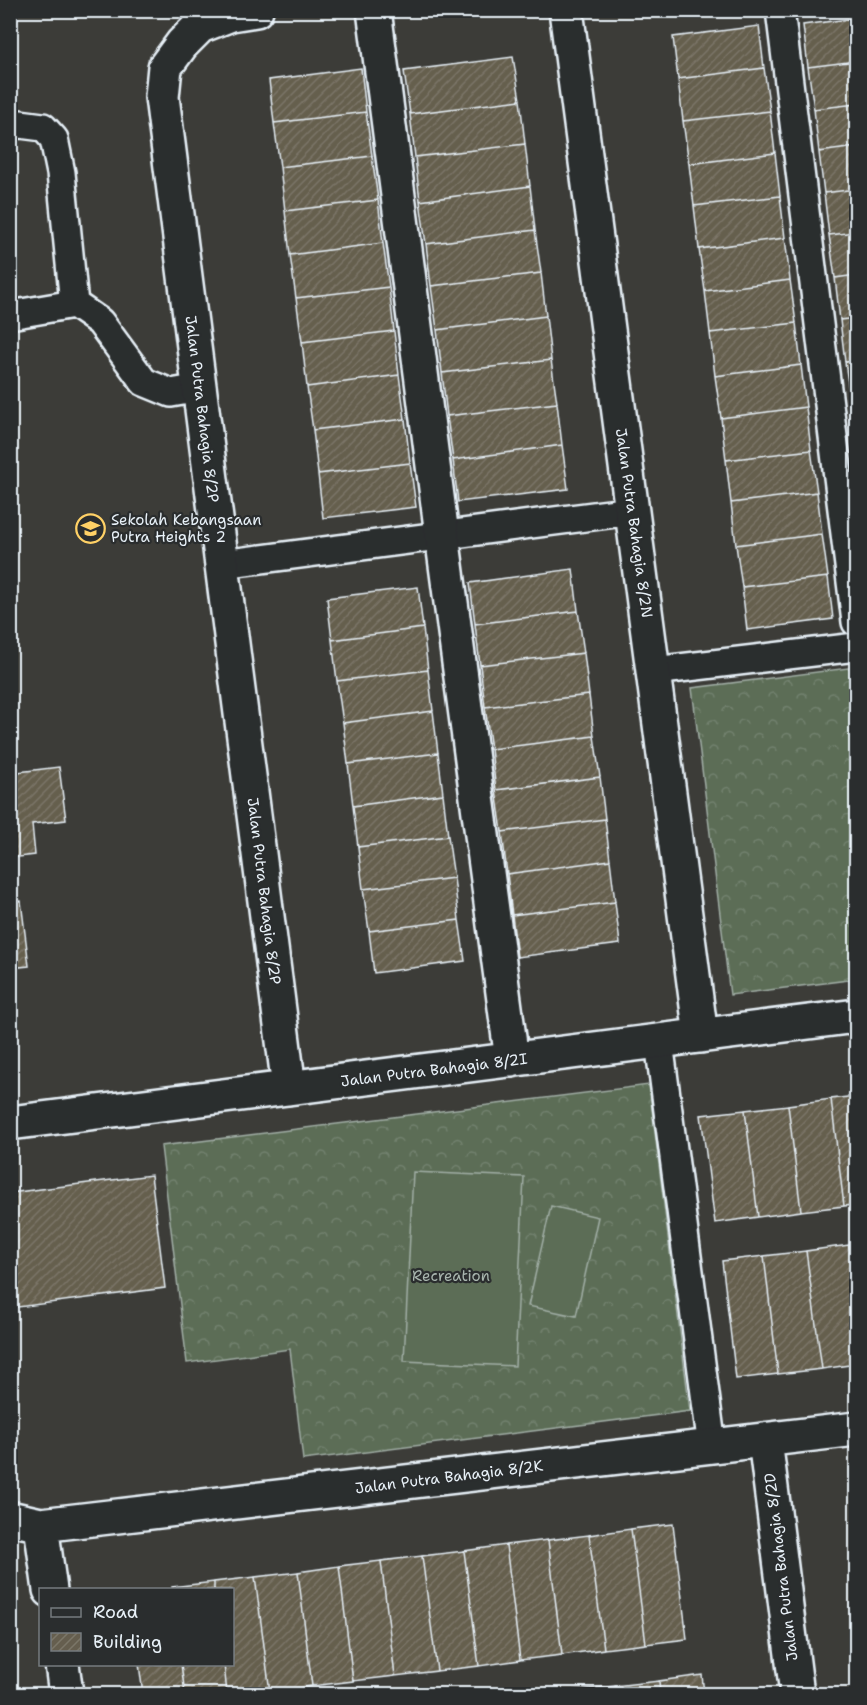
<svg xmlns="http://www.w3.org/2000/svg" width="867" height="1705" font-family="'Shantell Sans',sans-serif">
  <defs>
    <pattern id="forest-crowns" width="20" height="18" patternUnits="userSpaceOnUse" patternTransform="scale(1.5)"><rect width="20" height="18" fill="#5c6d56"/><path d="M2 6a3 3 0 1 1 6 0M12 15a3 3 0 1 1 6 0" fill="none" stroke="#73826f"/></pattern>
    <pattern id="building-hatch" width="6" height="6" patternUnits="userSpaceOnUse" patternTransform="scale(1.5)"><rect width="6" height="6" fill="#655e4e"/><path d="M-1 1l2-2M0 6l6-6M5 7l2-2" fill="none" stroke="#7b7668"/></pattern>
  </defs>
  <rect width="100%" height="100%" fill="#3c3c38"/>
  <filter id="ink" filterUnits="userSpaceOnUse"><feTurbulence type="fractalNoise" baseFrequency=".0167" numOctaves="2"/><feDisplacementMap in="SourceGraphic" scale="12" xChannelSelector="R" yChannelSelector="G"/><feConvolveMatrix kernelMatrix="1 2 1 2 8 2 1 2 1" color-interpolation-filters="sRGB"/></filter>
  <g filter="url(#ink)">
    <path fill="url(#forest-crowns)" stroke="#a2afa7" stroke-width="1.5" d="M 856,667 L 856,979 L 730,995 L 692,688 Z
      M 649,1085 L 690,1411 L 303,1460 L 290,1349 L 187,1363 L 161,1146 Z"/>
    <path fill="#5c6d56" stroke="#a2afa7" stroke-width="1.5" d="M 413,1172 L 524,1177 L 515,1366 L 404,1361 Z
      M 551,1206 L 598,1217 L 576,1316 L 528,1306 Z"/>
    <path fill="url(#building-hatch)" stroke="#e8f1f8" stroke-width="1.5" d="M 856,18 L 856,61 L 808,67 L 803,25 Z
      M 759,26 L 764,68 L 678,79 L 673,37 Z
      M 513,57 L 520,100 L 410,114 L 404,71 Z
      M 856,61 L 856,104 L 814,109 L 808,67 Z
      M 361,68 L 366,112 L 274,123 L 269,80 Z
      M 764,68 L 770,111 L 683,121 L 678,79 Z
      M 520,100 L 525,144 L 415,157 L 410,114 Z
      M 856,104 L 856,147 L 819,152 L 814,109 Z
      M 770,111 L 775,153 L 689,164 L 683,121 Z
      M 366,112 L 372,156 L 280,167 L 274,123 Z
      M 525,144 L 530,186 L 420,201 L 415,157 Z
      M 856,147 L 856,189 L 824,193 L 819,152 Z
      M 775,153 L 780,196 L 694,206 L 689,164 Z
      M 372,156 L 378,200 L 285,211 L 280,167 Z
      M 530,186 L 535,230 L 426,244 L 420,201 Z
      M 856,189 L 856,232 L 829,235 L 824,193 Z
      M 780,196 L 785,238 L 699,249 L 694,206 Z
      M 378,200 L 383,243 L 290,255 L 285,211 Z
      M 535,230 L 541,273 L 431,286 L 426,244 Z
      M 856,232 L 856,275 L 835,278 L 829,235 Z
      M 785,238 L 790,280 L 705,291 L 699,249 Z
      M 383,243 L 389,287 L 296,298 L 290,255 Z
      M 541,273 L 546,316 L 437,330 L 431,286 Z
      M 856,275 L 856,318 L 840,320 L 835,278 Z
      M 790,280 L 796,323 L 710,333 L 705,291 Z
      M 389,287 L 394,331 L 302,342 L 296,298 Z
      M 546,316 L 551,360 L 442,373 L 437,330 Z
      M 856,318 L 856,361 L 845,362 L 840,320 Z
      M 796,323 L 801,365 L 715,376 L 710,333 Z
      M 394,331 L 399,375 L 307,387 L 302,342 Z
      M 551,360 L 557,403 L 447,416 L 442,373 Z
      M 856,361 L 856,403 L 851,404 L 845,362 Z
      M 801,365 L 806,407 L 721,418 L 715,376 Z
      M 399,375 L 405,419 L 313,430 L 307,387 Z
      M 557,403 L 562,445 L 453,460 L 447,416 Z
      M 856,403 L 856,447 L 851,404 Z
      M 806,407 L 811,450 L 726,460 L 721,418 Z
      M 405,419 L 410,463 L 318,474 L 313,430 Z
      M 562,445 L 568,489 L 458,502 L 453,460 Z
      M 811,450 L 817,492 L 731,503 L 726,460 Z
      M 410,463 L 416,507 L 323,518 L 318,474 Z
      M 817,492 L 822,534 L 736,545 L 731,503 Z
      M 822,534 L 828,577 L 742,587 L 736,545 Z
      M 573,569 L 578,611 L 475,624 L 470,583 Z
      M 828,577 L 833,619 L 747,630 L 742,587 Z
      M 418,587 L 423,628 L 332,640 L 327,598 Z
      M 578,611 L 584,653 L 480,665 L 475,624 Z
      M 423,628 L 428,670 L 337,681 L 332,640 Z
      M 584,653 L 589,695 L 485,707 L 480,665 Z
      M 428,670 L 433,711 L 343,723 L 337,681 Z
      M 589,695 L 594,736 L 491,749 L 485,707 Z
      M 433,711 L 438,753 L 348,764 L 343,723 Z
      M 594,736 L 600,777 L 496,790 L 491,749 Z
      M 438,753 L 443,794 L 353,806 L 348,764 Z
      M 59,767 L 66,820 L 32,824 L 35,855 L 10,858 L 10,773 Z
      M 600,777 L 605,819 L 502,832 L 496,790 Z
      M 443,794 L 448,836 L 358,847 L 353,806 Z
      M 605,819 L 610,860 L 507,874 L 502,832 Z
      M 448,836 L 454,878 L 363,889 L 358,847 Z
      M 610,860 L 615,902 L 512,915 L 507,874 Z
      M 454,878 L 459,920 L 369,931 L 363,889 Z
      M 21,901 L 29,966 L 10,968 L 10,902 Z
      M 615,902 L 620,944 L 517,957 L 512,915 Z
      M 459,920 L 465,961 L 374,973 L 369,931 Z
      M 856,1096 L 856,1205 L 844,1206 L 831,1099 Z
      M 831,1099 L 844,1206 L 801,1211 L 788,1105 Z
      M 788,1105 L 801,1211 L 758,1217 L 745,1110 Z
      M 745,1110 L 758,1217 L 715,1223 L 701,1115 Z
      M 151,1175 L 165,1288 L 10,1308 L 10,1193 Z
      M 856,1244 L 856,1306 L 849,1245 Z
      M 849,1245 L 856,1306 L 856,1364 L 822,1369 L 806,1251 Z
      M 806,1251 L 822,1369 L 778,1374 L 764,1256 Z
      M 764,1256 L 778,1374 L 736,1379 L 722,1261 Z
      M 673,1524 L 687,1639 L 646,1644 L 631,1529 Z
      M 631,1529 L 646,1644 L 604,1649 L 589,1535 Z
      M 589,1535 L 604,1649 L 562,1655 L 548,1540 Z
      M 548,1540 L 562,1655 L 520,1660 L 506,1545 Z
      M 506,1545 L 520,1660 L 479,1666 L 464,1551 Z
      M 464,1551 L 479,1666 L 437,1671 L 422,1556 Z
      M 422,1556 L 437,1671 L 395,1676 L 381,1561 Z
      M 381,1561 L 395,1676 L 353,1681 L 339,1566 Z
      M 339,1566 L 353,1681 L 312,1686 L 298,1572 Z
      M 298,1572 L 312,1686 L 270,1692 L 255,1577 Z
      M 255,1577 L 270,1692 L 227,1694 L 224,1664 L 232,1664 L 232,1590 L 214,1590 L 214,1582 Z
      M 214,1582 L 214,1590 L 172,1590 L 172,1587 Z
      M 139,1664 L 181,1664 L 185,1694 L 143,1694 Z
      M 181,1664 L 224,1664 L 227,1694 L 185,1694 Z
      M 702,1675 L 704,1694 L 660,1694 L 659,1681 Z
      M 659,1681 L 660,1694 L 617,1694 L 615,1686 Z
      M 615,1686 L 617,1694 L 573,1694 L 572,1691 Z"/>
    <g fill="none" stroke-linecap="round" stroke-linejoin="round">
      <defs>
        <path id="lane" d="M 780,10 L 856,622
          M 10,125 L 20,124 L 43,127 L 54,139 L 61,173 L 74,304
          M 10,315 L 74,304 L 100,322 L 144,382 L 171,393 L 200,388
          M 222,564 L 632,511
          M 654,671 L 856,647
          M 659,1042 L 712,1447"/>
        <path id="street" d="M 256,10 L 231,14 L 200,26 L 182,44 L 165,67 L 162,97 L 289,1088
          M 374,10 L 442,535 L 512,1060
          M 566,10 L 701,1036
          M 10,1123 L 856,1016
          M 765,1440 L 797,1694
          M 10,1518 L 41,1525 L 856,1429
          M 41,1525 L 50,1590
          M 62,1664 L 66,1694"/>
      </defs>
      <use href="#lane" stroke="#e8f1f8" stroke-width="32"/>
      <use href="#street" stroke="#e8f1f8" stroke-width="38"/>
      <use href="#lane" stroke="#2a2d2e" stroke-width="27"/>
      <use href="#street" stroke="#2a2d2e" stroke-width="33"/>
    </g>
  </g>
  <defs>
    <symbol id="school-ring" viewBox="-11 -11 22 22"><circle r="9.5" fill="#2a2d2e" stroke="#ffd166" stroke-width="1.5"/><path d="M0-5L7-2L0 1L-7-2ZM-4 1L0 2.5L4 1V4Q0 6-4 4Z" fill="#ffd166"/></symbol>
  </defs>
  <g fill-rule="evenodd">
    <use href="#school-ring" x="74" y="512" width="33" height="33"/>
  </g>
  <g text-anchor="middle" dominant-baseline="central" stroke-width="4.5" stroke-linejoin="round" paint-order="stroke">
    <g font-size="15" fill="#e8f1f8" stroke="#2a2d2e">
      <text transform="translate(202 409) rotate(83)">Jalan Putra Bahagia 8/2P</text>
      <text transform="translate(634 523) rotate(82)">Jalan Putra Bahagia 8/2N</text>
      <text transform="translate(264 891) rotate(83)">Jalan Putra Bahagia 8/2P</text>
      <text transform="translate(434 1070) rotate(-7)">Jalan Putra Bahagia 8/2I</text>
      <text transform="translate(449 1477) rotate(-7)">Jalan Putra Bahagia 8/2K</text>
      <text transform="translate(781 1567) rotate(-97)">Jalan Putra Bahagia 8/2D</text>
    </g>
    <g font-size="15" fill="#e8f1f8" stroke="#2a2d2e" text-anchor="start">
      <text x="111" y="520">Sekolah Kebangsaan<tspan x="111" dy="17">Putra Heights 2</tspan></text>
    </g>
    <g font-size="15" fill="#a9b6af" stroke="#2a2d2e">
      <text x="451" y="1276">Recreation</text>
    </g>
  </g>
  <rect width="867" height="1705" fill="none" stroke="#2a2d2e" stroke-width="36"/>
  <rect x="18" y="18" width="831" height="1669" fill="none" stroke="#e8f1f8" stroke-width="2" filter="url(#ink)"/>
  <rect x="39" y="1588" width="195" height="78" fill="#2a2d2e" stroke="#767b7f" stroke-width="1.5"/>
  <rect x="51" y="1608" width="30" height="9" fill="#2a2d2e" stroke="#767b7f" stroke-width="1.5"/>
  <text x="93" y="1618" font-size="18" fill="#e8f1f8">Road</text>
  <rect x="51" y="1633" width="30" height="18" fill="url(#building-hatch)" stroke="#767b7f" stroke-width="1.5"/>
  <text x="93" y="1648" font-size="18" fill="#e8f1f8">Building</text>
</svg>
